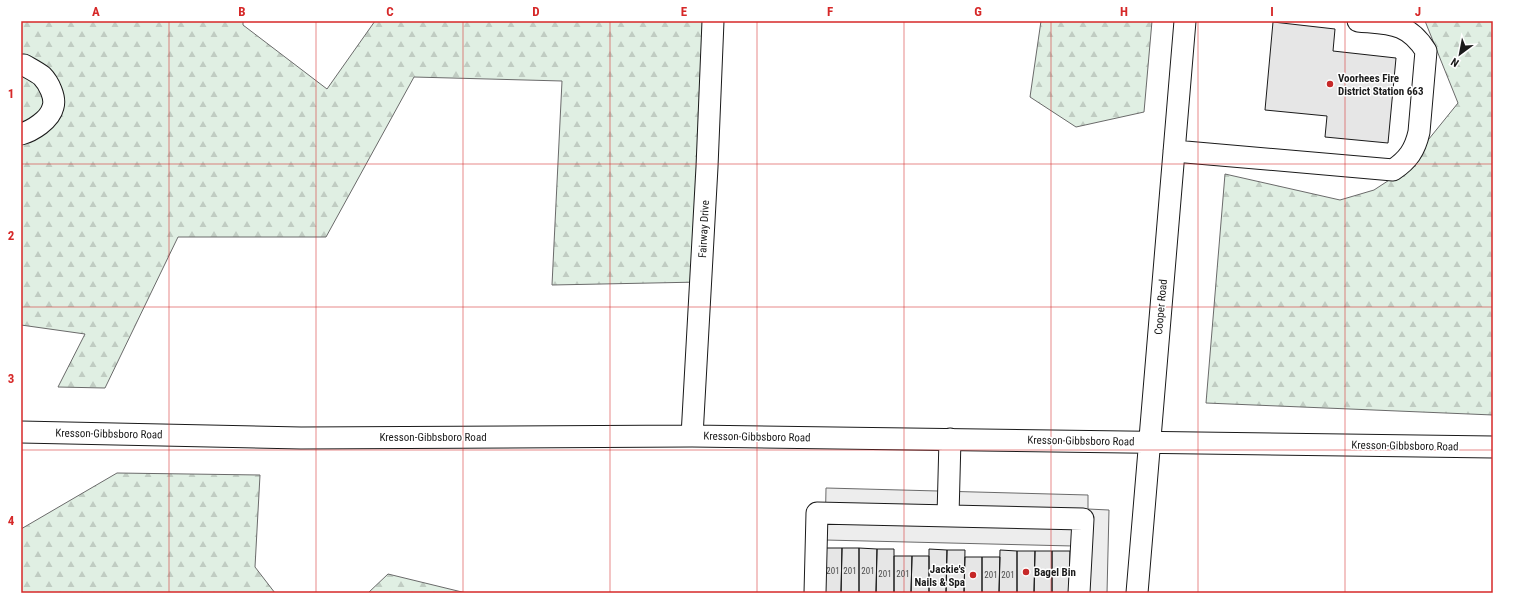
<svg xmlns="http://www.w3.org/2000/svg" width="1514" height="614" font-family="'Roboto Condensed',sans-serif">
  <defs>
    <pattern id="forest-firs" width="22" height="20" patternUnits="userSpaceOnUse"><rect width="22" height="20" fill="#e0efe3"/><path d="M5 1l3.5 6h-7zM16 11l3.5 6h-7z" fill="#c0ccc2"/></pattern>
  </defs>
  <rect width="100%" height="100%" fill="#fff"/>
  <path fill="url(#forest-firs)" stroke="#6a6a6a" d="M 21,21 L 243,21 L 243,25 L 327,89 L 375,21 L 713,21 L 701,282 L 552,285 L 562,81 L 414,77 L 326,237 L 178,237 L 105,388 L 58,387 L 85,334 L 21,325 Z
    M 1041,21 L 1152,21 L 1144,112 L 1076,127 L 1030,97 Z
    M 1425,21 L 1493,21 L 1493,415 L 1206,403 L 1225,174 L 1340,200 L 1374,190 L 1403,171 L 1458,103 Z
    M 117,473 L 260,475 L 255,567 L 275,593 L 21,593 L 21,529 Z
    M 388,574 L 466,593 L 368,593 Z"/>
  <path fill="#ededed" stroke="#6a6a6a" d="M 826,488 L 1088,495 L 1088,509 L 1109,510 L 1107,593 L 1072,593 L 1073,546 L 825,540 Z"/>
  <path fill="#e6e6e6" stroke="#1a1a1a" d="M 1273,22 L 1335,29 L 1333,51 L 1396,58 L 1388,143 L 1325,137 L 1327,116 L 1265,110 Z
    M 824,548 L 842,548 L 841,593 L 824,593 Z
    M 842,548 L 859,548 L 859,593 L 841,593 Z
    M 859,548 L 877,549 L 876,593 L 859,593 Z
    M 877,549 L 894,549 L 894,593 L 876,593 Z
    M 929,549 L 947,550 L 946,593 L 929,593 Z
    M 947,550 L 965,550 L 964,593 L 946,593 Z
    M 1000,550 L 1017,551 L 1017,593 L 999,593 Z
    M 1017,551 L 1035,551 L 1034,593 L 1017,593 Z
    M 1035,551 L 1052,551 L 1052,593 L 1034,593 Z
    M 1052,551 L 1070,551 L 1069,593 L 1052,593 Z
    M 894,556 L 912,556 L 911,593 L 894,593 Z
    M 912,556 L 929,556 L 929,593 L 911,593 Z
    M 965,557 L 982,557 L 982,593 L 964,593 Z
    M 982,557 L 1000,557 L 999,593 L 982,593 Z"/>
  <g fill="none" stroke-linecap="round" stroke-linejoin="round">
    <defs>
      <path id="minor" d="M 21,65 L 24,65 C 29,68 37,72 42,76 C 49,83 56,98 53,107 C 50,120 32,131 21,134
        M 1174,151 L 1393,170 C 1408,160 1415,150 1419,132 L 1426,51 C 1408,22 1390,24 1358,21
        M 21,432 L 301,438 L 692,436 L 1493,447
        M 692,436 L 707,167 L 713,21
        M 948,516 L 950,439
        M 815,593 L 817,513 L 1083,519 L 1079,593
        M 1137,593 L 1185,21"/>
    </defs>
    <use href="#minor" stroke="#1a1a1a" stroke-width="23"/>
    <use href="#minor" stroke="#fff" stroke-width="21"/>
  </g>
  <path fill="none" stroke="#d62828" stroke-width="1" stroke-opacity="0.55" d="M 169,21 L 169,593M 316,21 L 316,593M 463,21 L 463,593M 610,21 L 610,593M 757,21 L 757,593M 904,21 L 904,593M 1051,21 L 1051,593M 1198,21 L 1198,593M 1345,21 L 1345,593M 21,164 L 1493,164M 21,307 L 1493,307M 21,450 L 1493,450"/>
  <g fill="#c62828" stroke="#fff" stroke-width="1.5">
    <circle cx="1330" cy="84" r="4"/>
    <circle cx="1026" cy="572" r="4"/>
    <circle cx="973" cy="575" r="4"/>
  </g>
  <g text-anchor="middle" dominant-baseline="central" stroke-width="3" stroke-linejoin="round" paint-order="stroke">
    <g font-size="9" fill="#4d4d4d">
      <text x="833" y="571">201</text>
      <text x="850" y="571">201</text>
      <text x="868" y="571">201</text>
      <text x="885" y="574">201</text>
      <text x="903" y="574">201</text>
      <text x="991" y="575">201</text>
      <text x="1008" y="575">201</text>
    </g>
    <g font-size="11" font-weight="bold" fill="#1a1a1a" stroke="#fff" text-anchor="start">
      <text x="1338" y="78">Voorhees Fire<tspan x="1338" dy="13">District Station 663</tspan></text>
      <text x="965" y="569" text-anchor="end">Jackie's<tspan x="965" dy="13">Nails &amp; Spa</tspan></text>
      <text x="1034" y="572">Bagel Bin</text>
    </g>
    <g font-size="11" fill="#1a1a1a" stroke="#fff">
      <text transform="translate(704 229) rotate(-87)">Fairway Drive</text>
      <text transform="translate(1161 307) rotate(-85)">Cooper Road</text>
      <text transform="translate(109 434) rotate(1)">Kresson-Gibbsboro Road</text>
      <text x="433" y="437">Kresson-Gibbsboro Road</text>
      <text transform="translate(757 437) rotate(1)">Kresson-Gibbsboro Road</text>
      <text transform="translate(1081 441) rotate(1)">Kresson-Gibbsboro Road</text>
      <text transform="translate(1405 446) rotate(1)">Kresson-Gibbsboro Road</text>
    </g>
  </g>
  <rect width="1514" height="614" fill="none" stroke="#ffffff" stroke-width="44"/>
  <g transform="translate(1460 54) rotate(212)" stroke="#ffffff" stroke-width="3" paint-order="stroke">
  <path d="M0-3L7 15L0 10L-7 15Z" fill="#1a1a1a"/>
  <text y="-6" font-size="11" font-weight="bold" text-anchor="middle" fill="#1a1a1a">N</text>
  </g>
  <rect x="22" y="22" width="1470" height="570" fill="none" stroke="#d62828" stroke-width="1.5"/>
  <g font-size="13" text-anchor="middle" font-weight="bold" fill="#d62828">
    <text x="96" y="16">A</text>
    <text x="242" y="16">B</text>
    <text x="390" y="16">C</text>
    <text x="536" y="16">D</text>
    <text x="684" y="16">E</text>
    <text x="830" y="16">F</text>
    <text x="978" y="16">G</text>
    <text x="1124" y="16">H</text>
    <text x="1272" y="16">I</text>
    <text x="1418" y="16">J</text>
    <text x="11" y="98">1</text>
    <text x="11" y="240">2</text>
    <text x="11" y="383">3</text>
    <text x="11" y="525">4</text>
  </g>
</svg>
